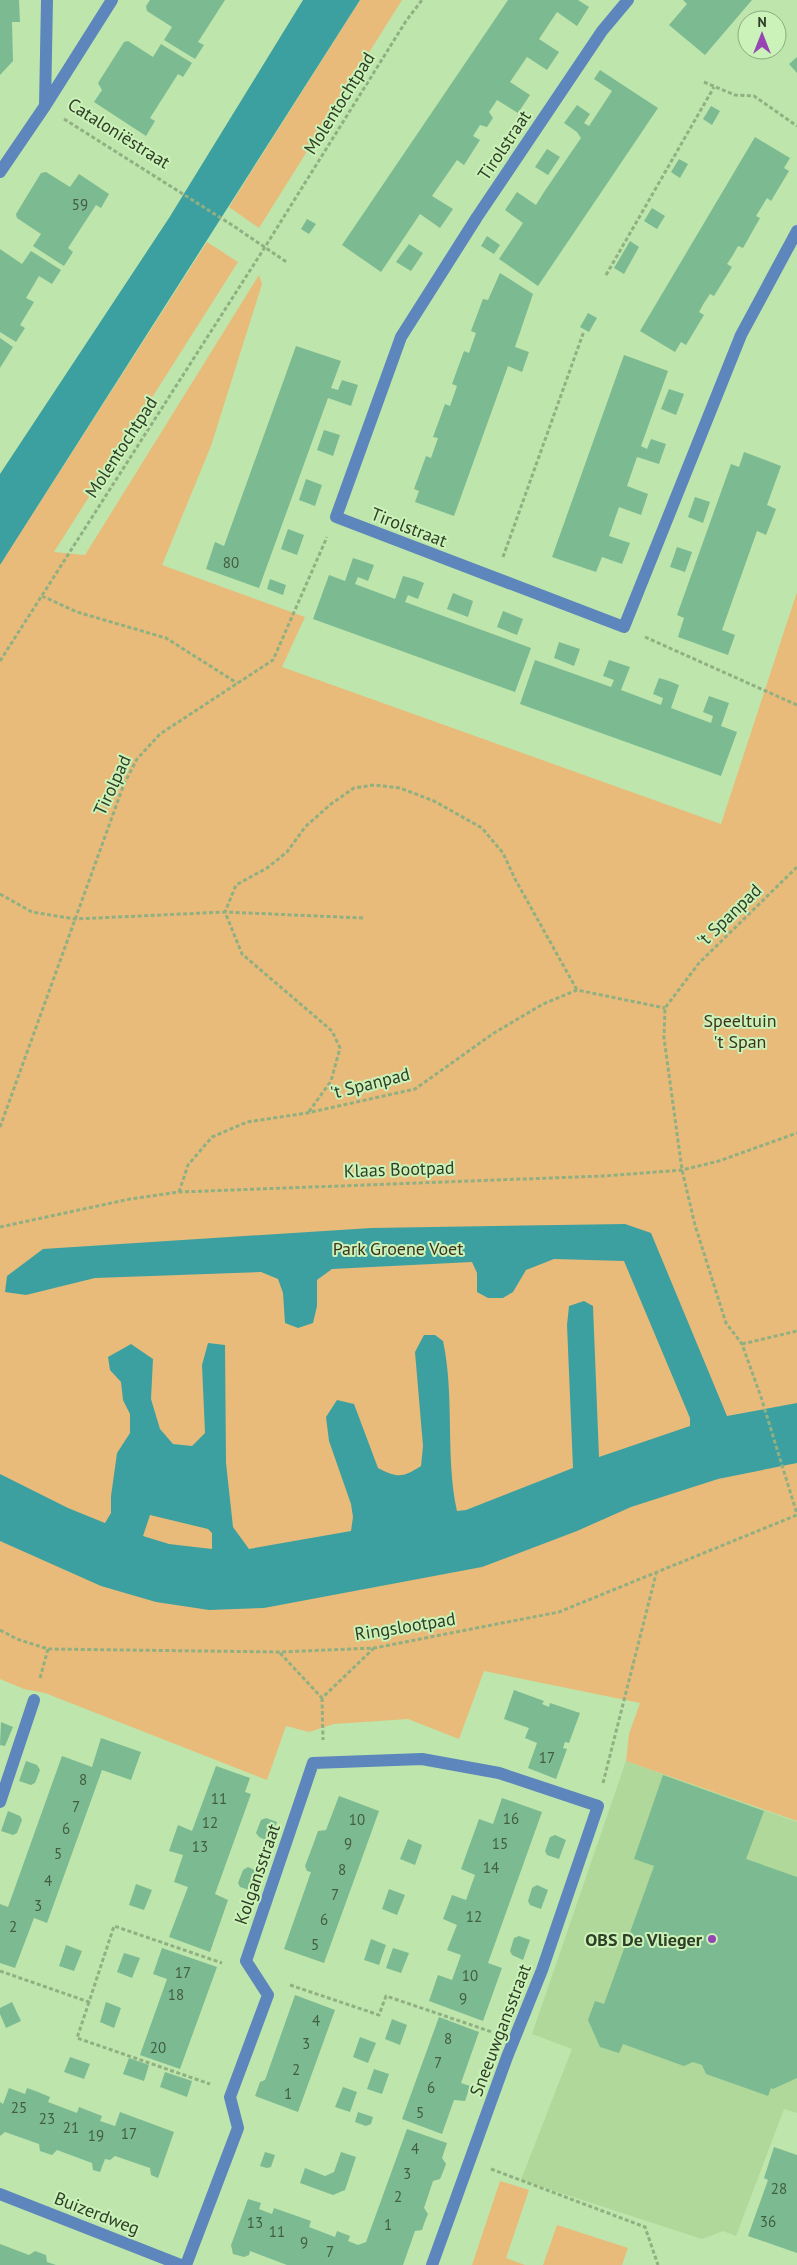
<svg xmlns="http://www.w3.org/2000/svg" width="797" height="2265" font-family="'PT Sans',sans-serif">
  <rect width="100%" height="100%" fill="#bee5ac"/>
  <path fill="#afd89a" d="M 626,1761 L 797,1822 L 797,2113 L 784,2109 L 736,2236 L 723,2231 L 702,2239 L 521,2180 L 572,2049 L 532,2034 Z"/>
  <path fill="#e8bb7a" d="M 360,0 L 402,0 L 259,228 L 229,207 Z
    M 207,242 L 238,262 L 54,552 L 85,555 L 259,275 L 262,284 L 211,446 L 162,565 L 305,617 L 282,667 L 721,824 L 797,592 L 797,1821 L 626,1761 L 629,1734 L 640,1703 L 484,1671 L 459,1739 L 408,1719 L 334,1724 L 309,1732 L 286,1726 L 267,1780 L 45,1693 L 24,1689 L 0,1679 L 0,542 L 12,546 Z
    M 500,2181 L 529,2190 L 506,2258 L 525,2265 L 472,2265 Z
    M 557,2225 L 628,2248 L 622,2265 L 543,2265 Z"/>
  <path fill="#3da0a0" fill-rule="evenodd" d="M 303,0 L 360,0 L 0,565 L 0,474 L 169,218 Z
    M 625,1224 L 651,1233 L 727,1416 L 797,1403 L 797,1463 L 718,1479 L 631,1507 L 577,1531 L 482,1567 L 264,1608 L 209,1610 L 156,1602 L 101,1586 L 0,1541 L 0,1474 L 68,1508 L 105,1523 L 111,1513 L 111,1496 L 117,1453 L 130,1433 L 130,1414 L 123,1400 L 121,1382 L 110,1370 L 108,1357 L 131,1344 L 153,1359 L 151,1399 L 160,1429 L 173,1444 L 192,1446 L 205,1433 L 202,1365 L 208,1343 L 225,1345 L 226,1463 L 233,1527 L 249,1549 L 351,1531 L 353,1517 L 351,1504 L 329,1441 L 326,1417 L 337,1400 L 354,1404 L 378,1468 C 398,1478 402,1478 421,1466 L 423,1446 L 415,1352 L 424,1335 L 435,1335 L 443,1341 C 455,1397 445,1456 457,1511 L 466,1510 L 573,1468 L 567,1325 L 569,1306 L 584,1301 L 593,1306 L 599,1457 L 690,1426 L 690,1418 L 624,1261 L 554,1259 L 526,1270 L 513,1292 L 503,1298 L 488,1298 L 477,1292 L 477,1273 L 472,1262 L 332,1269 L 317,1280 L 317,1306 L 313,1323 L 298,1328 L 285,1323 L 283,1293 L 278,1279 L 261,1272 L 95,1278 L 26,1295 L 5,1292 L 7,1276 L 43,1249 L 371,1228 ZM 150,1515 L 208,1529 L 212,1533 L 212,1549 L 169,1544 L 143,1536 Z"/>
  <path fill="#7cba92" d="M 0,0 L 19,0 L 20,22 L 12,22 L 13,61 L 0,75 Z
    M 150,0 L 225,0 L 198,42 L 204,45 L 195,59 L 164,40 L 172,27 L 147,11 L 146,6 Z
    M 508,0 L 578,0 L 589,7 L 577,26 L 557,12 L 539,39 L 559,52 L 547,70 L 527,57 L 510,82 L 530,95 L 518,113 L 497,100 L 489,112 L 493,118 L 487,127 L 480,125 L 473,136 L 480,140 L 464,165 L 457,160 L 432,196 L 453,209 L 440,228 L 420,214 L 381,272 L 342,245 Z
    M 683,0 L 752,0 L 705,55 L 669,25 L 687,4 Z
    M 128,41 L 153,57 L 161,44 L 192,63 L 183,77 L 178,74 L 150,118 L 155,121 L 146,136 L 94,102 L 102,90 L 98,83 L 124,42 Z
    M 797,57 L 797,73 L 789,64 Z
    M 600,70 L 658,108 L 538,286 L 499,259 L 523,223 L 505,210 L 517,192 L 536,205 L 544,192 L 581,138 L 577,132 L 564,123 L 577,105 L 590,114 L 584,123 L 589,126 L 612,91 L 594,79 Z
    M 711,106 L 720,111 L 712,125 L 703,119 Z
    M 755,137 L 790,158 L 784,168 L 789,171 L 771,201 L 767,198 L 756,216 L 760,218 L 743,248 L 738,246 L 733,255 L 727,264 L 732,267 L 714,296 L 710,294 L 704,303 L 699,312 L 704,315 L 686,345 L 681,342 L 675,352 L 640,331 Z
    M 547,149 L 560,157 L 548,175 L 535,167 Z
    M 679,159 L 688,164 L 680,178 L 671,172 Z
    M 46,172 L 70,187 L 79,174 L 109,194 L 101,208 L 96,205 L 68,248 L 73,252 L 64,266 L 33,246 L 41,234 L 17,218 L 16,214 L 41,173 Z
    M 652,208 L 665,216 L 657,229 L 644,221 Z
    M 307,219 L 316,224 L 309,234 L 301,229 Z
    M 487,236 L 500,245 L 494,254 L 481,246 Z
    M 630,241 L 639,247 L 624,274 L 614,268 Z
    M 409,244 L 423,253 L 411,271 L 396,262 Z
    M 0,249 L 22,264 L 31,251 L 61,270 L 52,284 L 39,276 L 26,298 L 34,302 L 20,325 L 25,328 L 16,342 L 0,332 Z
    M 500,273 L 533,294 L 515,347 L 529,352 L 522,372 L 508,366 L 454,516 L 415,502 L 419,491 L 414,489 L 426,456 L 431,458 L 438,438 L 433,437 L 445,404 L 450,406 L 457,386 L 452,384 L 464,351 L 469,353 L 476,333 L 471,331 L 483,299 L 488,300 Z
    M 588,313 L 597,318 L 589,332 L 580,327 Z
    M 0,338 L 13,347 L 0,368 Z
    M 296,346 L 341,361 L 331,388 L 338,390 L 342,380 L 358,385 L 351,406 L 328,398 L 259,588 L 206,569 L 215,542 L 224,546 Z
    M 624,355 L 668,371 L 641,446 L 647,449 L 651,439 L 666,444 L 659,464 L 637,457 L 627,486 L 648,494 L 641,515 L 619,507 L 609,536 L 630,543 L 622,564 L 602,557 L 596,572 L 552,557 Z
    M 669,389 L 684,394 L 676,415 L 661,409 Z
    M 324,430 L 340,435 L 333,456 L 317,450 Z
    M 744,452 L 781,466 L 767,505 L 776,509 L 766,535 L 757,531 L 722,630 L 735,635 L 728,655 L 678,637 L 684,618 L 677,615 L 731,464 L 739,467 Z
    M 306,479 L 322,485 L 315,506 L 299,500 Z
    M 695,497 L 710,502 L 703,523 L 688,517 Z
    M 288,529 L 304,535 L 297,555 L 281,549 Z
    M 677,547 L 692,552 L 685,572 L 670,567 Z
    M 353,558 L 374,565 L 368,581 L 358,577 L 355,584 L 395,599 L 403,576 L 414,579 L 424,583 L 418,599 L 408,595 L 405,602 L 531,648 L 515,692 L 313,619 L 329,575 L 345,581 Z
    M 270,579 L 286,585 L 283,595 L 267,589 Z
    M 453,593 L 473,601 L 468,617 L 447,609 Z
    M 503,611 L 523,619 L 517,635 L 497,627 Z
    M 559,642 L 580,649 L 574,666 L 554,658 Z
    M 535,660 L 611,687 L 614,680 L 603,676 L 609,660 L 630,667 L 621,690 L 661,705 L 663,698 L 653,694 L 659,678 L 669,681 L 679,685 L 671,708 L 711,723 L 713,716 L 703,712 L 709,696 L 729,703 L 721,726 L 737,732 L 721,776 L 520,704 Z
    M 514,1690 L 544,1701 L 542,1704 L 549,1707 L 550,1703 L 580,1713 L 569,1743 L 565,1742 L 563,1748 L 567,1749 L 556,1779 L 528,1768 L 537,1743 L 525,1738 L 529,1728 L 504,1719 Z
    M 1,1722 L 13,1727 L 5,1746 L 0,1745 Z
    M 101,1738 L 141,1752 L 131,1780 L 102,1770 L 47,1923 L 34,1918 L 15,1968 L 0,1963 L 0,1904 L 8,1907 L 62,1756 L 92,1767 Z
    M 26,1761 L 37,1765 L 40,1770 L 35,1783 L 31,1785 L 19,1781 Z
    M 216,1766 L 250,1778 L 245,1792 L 251,1794 L 215,1894 L 228,1900 L 210,1952 L 169,1937 L 188,1887 L 174,1882 L 183,1855 L 169,1851 L 178,1825 L 192,1831 Z
    M 663,1775 L 764,1811 L 746,1859 L 797,1877 L 797,2078 L 773,2089 L 771,2088 L 768,2096 L 706,2074 L 702,2065 L 693,2062 L 684,2066 L 623,2044 L 619,2053 L 600,2047 L 588,2020 L 595,2001 L 604,2004 L 654,1866 L 634,1859 Z
    M 339,1796 L 379,1811 L 324,1963 L 284,1949 L 311,1872 L 307,1871 L 305,1866 L 313,1845 L 318,1831 L 326,1830 Z
    M 502,1798 L 542,1812 L 488,1963 L 502,1968 L 483,2021 L 429,2001 L 438,1975 L 452,1980 L 461,1955 L 447,1950 L 457,1925 L 443,1919 L 452,1895 L 466,1900 L 475,1875 L 461,1869 L 479,1819 L 493,1824 Z
    M 8,1811 L 20,1816 L 22,1820 L 17,1833 L 13,1835 L 1,1831 Z
    M 266,1818 L 277,1822 L 270,1842 L 259,1837 L 256,1833 L 261,1820 Z
    M 555,1835 L 566,1840 L 559,1859 L 547,1855 L 545,1851 L 550,1837 Z
    M 408,1839 L 422,1845 L 415,1865 L 400,1859 Z
    M 248,1867 L 259,1872 L 252,1891 L 240,1887 L 238,1883 L 243,1870 Z
    M 136,1884 L 152,1890 L 144,1910 L 129,1905 Z
    M 537,1885 L 548,1890 L 541,1909 L 530,1905 L 528,1901 L 532,1888 Z
    M 389,1889 L 405,1895 L 397,1915 L 382,1909 Z
    M 519,1936 L 530,1940 L 523,1960 L 512,1955 L 510,1951 L 514,1938 Z
    M 371,1939 L 386,1945 L 379,1965 L 364,1960 Z
    M 66,1945 L 82,1951 L 74,1971 L 59,1966 Z
    M 162,1948 L 217,1967 L 180,2069 L 140,2055 L 167,1979 L 153,1974 Z
    M 393,1948 L 409,1953 L 401,1973 L 386,1968 Z
    M 124,1953 L 140,1958 L 132,1978 L 117,1972 Z
    M 295,1995 L 335,2010 L 298,2112 L 255,2096 L 260,2082 L 265,2080 Z
    M 12,2002 L 21,2021 L 6,2028 L 0,2014 L 0,2008 Z
    M 106,2002 L 121,2008 L 114,2028 L 100,2022 Z
    M 439,2017 L 479,2032 L 461,2083 L 470,2086 L 465,2101 L 454,2100 L 442,2134 L 402,2119 Z
    M 392,2019 L 407,2025 L 400,2045 L 385,2039 Z
    M 360,2037 L 376,2043 L 368,2063 L 353,2057 Z
    M 70,2057 L 90,2064 L 84,2079 L 64,2072 Z
    M 129,2058 L 149,2065 L 144,2081 L 123,2074 Z
    M 374,2069 L 389,2074 L 382,2094 L 367,2089 Z
    M 165,2072 L 192,2081 L 187,2097 L 160,2087 Z
    M 343,2087 L 357,2092 L 350,2112 L 335,2107 Z
    M 9,2088 L 25,2094 L 27,2088 L 38,2092 L 50,2097 L 48,2102 L 77,2113 L 79,2107 L 102,2116 L 100,2121 L 115,2126 L 120,2112 L 174,2132 L 158,2178 L 151,2175 L 150,2168 L 115,2156 L 110,2160 L 105,2159 L 100,2172 L 93,2170 L 92,2163 L 57,2150 L 52,2155 L 40,2151 L 39,2144 L 5,2132 L 0,2136 L 0,2102 L 3,2104 Z
    M 358,2112 L 373,2117 L 371,2124 L 366,2126 L 355,2122 Z
    M 407,2129 L 447,2143 L 442,2158 L 446,2164 L 443,2172 L 440,2179 L 433,2181 L 424,2208 L 428,2214 L 425,2221 L 422,2230 L 415,2231 L 403,2265 L 287,2265 L 250,2251 L 249,2255 L 244,2257 L 233,2254 L 231,2245 L 248,2199 L 261,2203 L 259,2209 L 272,2214 L 274,2208 L 311,2221 L 309,2227 L 335,2237 L 337,2231 L 350,2236 L 348,2241 L 358,2245 L 366,2242 Z
    M 774,2147 L 797,2155 L 797,2253 L 748,2236 L 768,2180 L 764,2178 Z
    M 265,2152 L 275,2155 L 271,2167 L 267,2168 L 260,2166 Z
    M 341,2152 L 356,2157 L 345,2190 L 333,2195 L 300,2183 L 305,2168 L 325,2176 L 334,2172 Z
    M 0,2244 L 29,2255 L 35,2251 L 46,2255 L 47,2262 L 56,2265 L 0,2265 Z"/>
  <g fill="none" stroke-linecap="round" stroke-linejoin="round">
    <path stroke="#91b082" stroke-width="3" stroke-dasharray="4 2.5" stroke-linecap="butt" d="M 704,82 L 735,95 L 754,96 L 797,126
      M 64,119 L 232,225 L 288,263
      M 606,275 L 714,87
      M 503,557 L 584,331
      M 42,596 L 77,612 L 166,638 L 237,683
      M 645,637 L 797,705
      M 0,661 L 265,247 L 406,21 L 422,0
      M 797,867 L 699,963 L 665,1008 L 664,1038 L 682,1170 L 695,1225 L 726,1323 L 742,1344 L 761,1397 L 797,1514
      M 0,894 L 32,912 L 75,919 L 225,912 L 242,954 L 332,1031 L 340,1048 L 331,1081 L 308,1113
      M 363,918 L 225,912 L 236,885 L 267,868 L 287,852 L 305,827 L 331,804 L 354,788 L 374,785 L 400,788 L 434,801 L 482,828 L 503,853 L 515,879 L 577,990
      M 0,1127 L 124,784 L 137,759 L 160,734 L 273,660 L 327,537
      M 179,1192 L 188,1165 L 212,1137 L 247,1122 L 307,1113 L 415,1089 L 494,1033 L 543,1004 L 577,990 L 665,1008
      M 0,1227 L 130,1199 L 179,1192 L 603,1176 L 682,1170 L 719,1161 L 797,1133
      M 742,1344 L 797,1331
      M 0,1630 L 17,1639 L 48,1649 L 280,1652 L 374,1648 L 559,1612 L 797,1515
      M 280,1653 L 322,1698 L 374,1648
      M 40,1678 L 48,1649
      M 322,1698 L 323,1740
      M 603,1783 L 656,1574
      M 0,1971 L 89,2002 L 114,1926 L 222,1963
      M 290,1985 L 379,2015 L 386,1996 L 492,2032
      M 89,2002 L 77,2038 L 210,2084
      M 491,2169 L 645,2227 L 658,2265"/>
    <path stroke="#5c86bc" stroke-width="12" d="M 628,0 L 602,31 L 477,217 L 401,337 L 336,517 L 624,627 L 741,335 L 797,231
      M 45,106 L 47,0
      M 0,172 L 45,106 L 112,0
      M 0,1802 L 34,1700
      M 0,2194 L 181,2265
      M 186,2265 L 238,2128 L 230,2097 L 268,1995 L 246,1961 L 313,1763 L 422,1759 L 499,1773 L 598,1806 L 542,1970 L 507,2057 L 432,2265"/>
  </g>
  <circle fill="#9545b4" stroke="#cbf2b8" stroke-width="2" cx="712" cy="1939" r="5"/>
  <g text-anchor="middle" dominant-baseline="central" stroke-width="4" stroke-linejoin="round" paint-order="stroke">
    <g font-size="15" fill="#425d42">
      <text x="80" y="204">59</text>
      <text x="231" y="562">80</text>
      <text x="547" y="1757">17</text>
      <text x="83" y="1779">8</text>
      <text x="219" y="1798">11</text>
      <text x="76" y="1806">7</text>
      <text x="511" y="1818">16</text>
      <text x="357" y="1819">10</text>
      <text x="210" y="1822">12</text>
      <text x="66" y="1828">6</text>
      <text x="348" y="1843">9</text>
      <text x="500" y="1843">15</text>
      <text x="200" y="1846">13</text>
      <text x="58" y="1853">5</text>
      <text x="491" y="1867">14</text>
      <text x="342" y="1869">8</text>
      <text x="48" y="1880">4</text>
      <text x="335" y="1894">7</text>
      <text x="38" y="1905">3</text>
      <text x="474" y="1916">12</text>
      <text x="324" y="1919">6</text>
      <text x="13" y="1926">2</text>
      <text x="315" y="1944">5</text>
      <text x="183" y="1972">17</text>
      <text x="470" y="1975">10</text>
      <text x="176" y="1994">18</text>
      <text x="463" y="1998">9</text>
      <text x="316" y="2020">4</text>
      <text x="448" y="2038">8</text>
      <text x="306" y="2043">3</text>
      <text x="158" y="2047">20</text>
      <text x="438" y="2062">7</text>
      <text x="296" y="2069">2</text>
      <text x="431" y="2087">6</text>
      <text x="288" y="2093">1</text>
      <text x="19" y="2107">25</text>
      <text x="420" y="2112">5</text>
      <text x="47" y="2118">23</text>
      <text x="71" y="2127">21</text>
      <text x="129" y="2133">17</text>
      <text x="96" y="2135">19</text>
      <text x="415" y="2148">4</text>
      <text x="407" y="2173">3</text>
      <text x="779" y="2188">28</text>
      <text x="398" y="2196">2</text>
      <text x="768" y="2221">36</text>
      <text x="255" y="2222">13</text>
      <text x="388" y="2224">1</text>
      <text x="277" y="2231">11</text>
      <text x="304" y="2242">9</text>
      <text x="330" y="2251">7</text>
    </g>
    <g font-size="18" fill="#2f3e27" stroke="#cbf2b8">
      <text transform="translate(339 103) rotate(-58)">Molentochtpad</text>
      <text transform="translate(119 133) rotate(32)">Cataloniëstraat</text>
      <text transform="translate(504 145) rotate(-56)">Tirolstraat</text>
      <text transform="translate(121 447) rotate(-57)">Molentochtpad</text>
      <text transform="translate(409 527) rotate(21)">Tirolstraat</text>
      <text transform="translate(112 785) rotate(-65)">Tirolpad</text>
      <text transform="translate(729 915) rotate(-44)">'t Spanpad</text>
      <text transform="translate(370 1083) rotate(-14)">'t Spanpad</text>
      <text transform="translate(399 1169) rotate(-2)">Klaas Bootpad</text>
      <text transform="translate(405 1626) rotate(-9)">Ringslootpad</text>
      <text transform="translate(257 1874) rotate(-71)">Kolgansstraat</text>
      <text transform="translate(500 2030) rotate(-69)">Sneeuwgansstraat</text>
      <text transform="translate(97 2213) rotate(21)">Buizerdweg</text>
    </g>
    <g font-size="18" fill="#3f321f" stroke="#cbf2b8">
      <text x="740" y="1020">Speeltuin<tspan x="740" dy="21">'t Span</tspan></text>
      <text x="398" y="1248">Park Groene Voet</text>
    </g>
    <g font-size="18" font-weight="bold" fill="#2f3e27" stroke="#cbf2b8" text-anchor="end">
      <text x="702" y="1939">OBS De Vlieger</text>
    </g>
  </g>
  <g transform="translate(762 35)"><circle r="24" fill="#cbf2b8" stroke="#8daa7e"/>
  <path d="M0-4L9 19L0 12L-9 19Z" fill="#9545b4"/>
  <text y="-8" font-size="14" font-weight="bold" text-anchor="middle" fill="#2f3e27">N</text>
  </g>
</svg>
